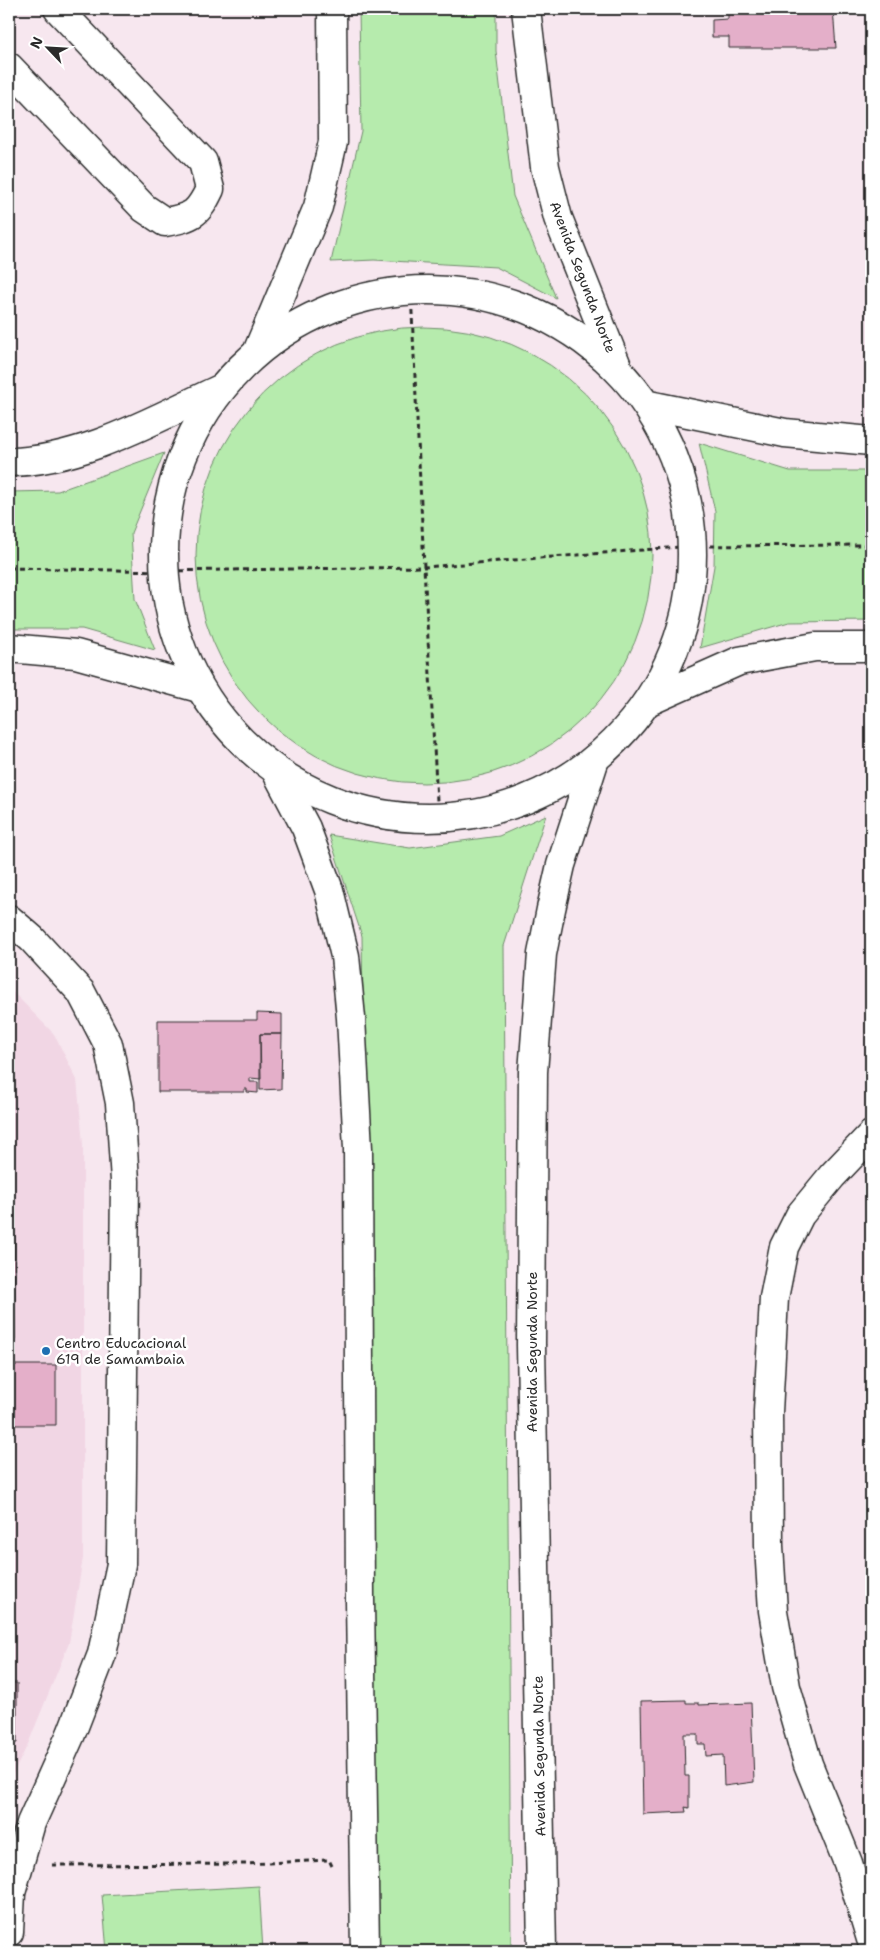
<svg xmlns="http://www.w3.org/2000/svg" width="880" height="1960" font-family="'Shantell Sans',sans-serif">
  <rect width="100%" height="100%" fill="#f7e7ef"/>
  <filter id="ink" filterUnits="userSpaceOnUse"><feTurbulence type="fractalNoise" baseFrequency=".02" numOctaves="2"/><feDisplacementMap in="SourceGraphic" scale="10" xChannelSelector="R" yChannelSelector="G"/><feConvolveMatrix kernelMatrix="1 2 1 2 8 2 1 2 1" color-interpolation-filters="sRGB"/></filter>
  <g filter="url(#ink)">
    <path fill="#f1d6e4" d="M 9,988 L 54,1034 L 77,1080 L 83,1144 L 83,1558 L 69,1643 L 28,1744 L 9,1782 Z"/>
    <path fill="#b6ebad" stroke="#708b6c" d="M 359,9 L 496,9 L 496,51 L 513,196 L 556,298 L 496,267 L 374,260 L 331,262 L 361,131 Z
      M196 555a228 228 0 1 1 456 0a228 228 0 1 1-456 0Z
      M 699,443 L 790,471 L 871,471 L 871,621 L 789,622 L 700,648 L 714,566 L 715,511 Z
      M 164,453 L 131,533 L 135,599 L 155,650 L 82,629 L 9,629 L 9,492 L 58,491 Z
      M 546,815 L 504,946 L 511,1951 L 377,1951 L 362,936 L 329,835 L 410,848 L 499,836 Z
      M 259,1886 L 263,1951 L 107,1951 L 102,1895 Z"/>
    <path fill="#e4afc9" stroke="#2b2b2b" d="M 728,9 L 833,9 L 836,48 L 729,48 L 729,37 L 712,37 L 712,20 L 728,19 Z
      M 257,1013 L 282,1014 L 282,1034 L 260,1034 L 261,1079 L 250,1078 L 250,1082 L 258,1082 L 258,1093 L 247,1092 L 247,1089 L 244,1089 L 244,1092 L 158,1092 L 158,1020 L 257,1020 Z
      M 260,1034 L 282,1034 L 281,1089 L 260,1090 Z
      M 9,1231 L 14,1231 L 15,1340 L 9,1340 Z
      M 9,1365 L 56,1365 L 56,1425 L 9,1425 Z
      M 9,1683 L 17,1683 L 17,1743 L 9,1743 Z
      M 686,1700 L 686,1703 L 699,1703 L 699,1705 L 751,1703 L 754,1782 L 724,1786 L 723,1755 L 706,1756 L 705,1744 L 698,1744 L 698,1734 L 684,1734 L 685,1776 L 689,1776 L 689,1808 L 685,1807 L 686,1812 L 643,1814 L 641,1701 Z"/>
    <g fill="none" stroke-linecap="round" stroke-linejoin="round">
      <defs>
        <path id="minor" d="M 9,67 L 144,208 L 165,222 C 193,217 198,214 210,189 L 203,162 L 58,9
          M 9,462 C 83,461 156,418 222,388
          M 9,648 L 76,654 L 199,688
          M 9,919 L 32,939 L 81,992 L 108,1044 L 120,1103 L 125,1181 L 121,1564 L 102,1654 L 71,1734 L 31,1823 L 11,1893 L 9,1932
          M 871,1135 L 832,1176 L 800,1215 L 784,1247 L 774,1298 L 768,1412 L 769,1546 L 773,1611 L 786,1687 L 808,1764 L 848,1863 L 871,1939"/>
        <path id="tertiary" d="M 277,773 L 306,828 L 329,890 L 345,956 L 351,1018 L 358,1149 L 360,1600 L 365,1951
          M 542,1951 L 531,1345 L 533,1072 L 542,954 L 551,909 L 561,865 L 595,759"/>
        <path id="secondary" d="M 526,9 L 545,167 L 558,218 L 617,366
          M164 554a264 264 0 1 1 528 0a264 264 0 1 1-528 0Z
          M 258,350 L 318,207 L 333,142 L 332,9
          M 649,405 L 785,433 L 871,441
          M 647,702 L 739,661 L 815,647 L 871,647"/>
      </defs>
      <use href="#minor" stroke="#2b2b2b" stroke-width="31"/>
      <use href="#tertiary" stroke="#2b2b2b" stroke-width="31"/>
      <use href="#secondary" stroke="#2b2b2b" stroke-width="31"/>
      <path stroke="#2b2b2b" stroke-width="3" stroke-dasharray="5 4" stroke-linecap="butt" d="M 411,292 L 424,567 L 438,819
        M 9,568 L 164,571 L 424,567 L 693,546 L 871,545
        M 52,1865 L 246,1864 L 329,1860 L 332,1866"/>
      <use href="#minor" stroke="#fff" stroke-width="28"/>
      <use href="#tertiary" stroke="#fff" stroke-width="28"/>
      <use href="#secondary" stroke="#fff" stroke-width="28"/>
    </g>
  </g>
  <circle fill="#1f6fb2" stroke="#fff" stroke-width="2" cx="46" cy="1351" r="5"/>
  <g text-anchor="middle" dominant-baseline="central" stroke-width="5" stroke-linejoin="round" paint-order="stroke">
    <g font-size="14" fill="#2b2b2b" stroke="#fff">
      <text transform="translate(583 277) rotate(69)">Avenida Segunda Norte</text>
      <text transform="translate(532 1352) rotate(-90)">Avenida Segunda Norte</text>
      <text transform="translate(539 1756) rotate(-91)">Avenida Segunda Norte</text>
    </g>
    <g font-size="14" fill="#2b2b2b" stroke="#fff" text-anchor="start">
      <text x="56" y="1343">Centro Educacional<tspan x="56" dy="16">619 de Samambaia</tspan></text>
    </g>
  </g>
  <rect width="880" height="1960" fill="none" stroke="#fff" stroke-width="30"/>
  <rect x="15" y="15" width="850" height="1930" fill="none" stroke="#2b2b2b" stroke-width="2" filter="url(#ink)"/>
  <g transform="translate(48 48) rotate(295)" stroke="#ffffff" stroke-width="4" paint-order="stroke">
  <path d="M0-4L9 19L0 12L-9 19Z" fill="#2b2b2b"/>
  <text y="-8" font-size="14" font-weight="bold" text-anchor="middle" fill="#2b2b2b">N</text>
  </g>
</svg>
